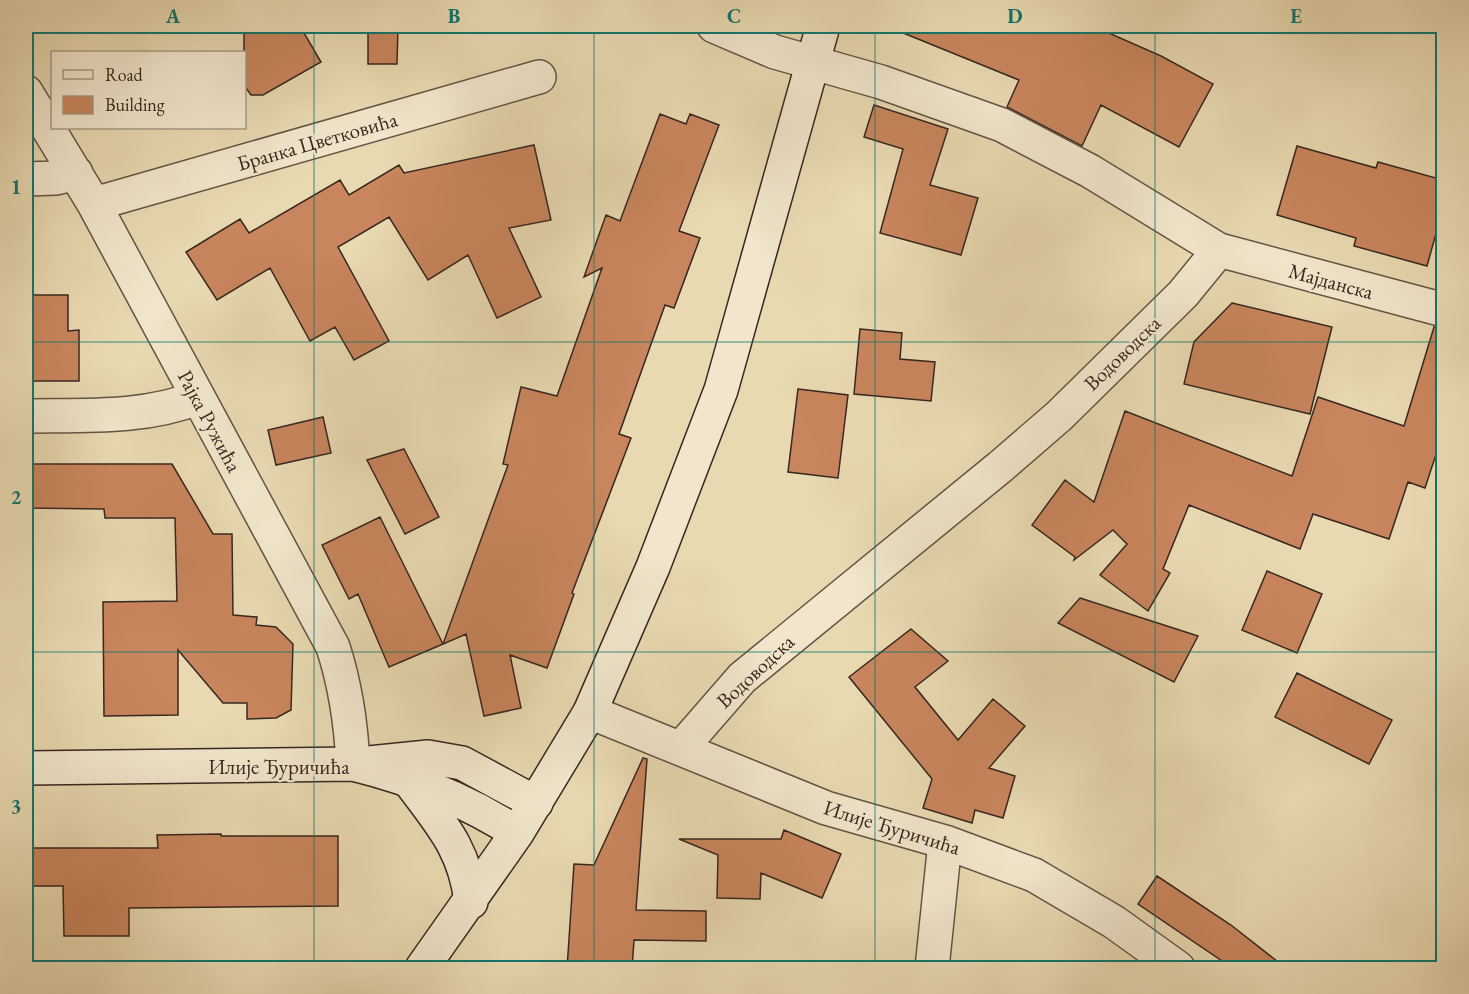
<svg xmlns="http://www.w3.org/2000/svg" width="1469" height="994" font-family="'EB Garamond',serif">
  <rect width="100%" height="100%" fill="#e9d9b1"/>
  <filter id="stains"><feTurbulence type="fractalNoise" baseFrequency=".00333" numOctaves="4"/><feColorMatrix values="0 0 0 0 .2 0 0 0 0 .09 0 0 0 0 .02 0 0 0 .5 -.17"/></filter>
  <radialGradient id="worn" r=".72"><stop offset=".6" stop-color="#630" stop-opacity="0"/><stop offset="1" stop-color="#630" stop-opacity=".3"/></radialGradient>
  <path fill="#c9855d" stroke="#362721" stroke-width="1.5" d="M 244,26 L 300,26 L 321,62 L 263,95 L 251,95 L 244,85 Z
    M 368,26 L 398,26 L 397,64 L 368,64 Z
    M 886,26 L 1093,26 L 1161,56 L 1213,84 L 1179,147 L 1101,105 L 1082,146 L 1007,107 L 1019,80 Z
    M 874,105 L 948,129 L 930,185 L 978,198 L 961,255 L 880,233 L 903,149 L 864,137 Z
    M 660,114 L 686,124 L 690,114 L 719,125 L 679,231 L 700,238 L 674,308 L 665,305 L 619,434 L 631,438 L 572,593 L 574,594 L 547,668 L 510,655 L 521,708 L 484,716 L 466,634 L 443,644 L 508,465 L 503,464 L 521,387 L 557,396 L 602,268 L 584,277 L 606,215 L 620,221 Z
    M 534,145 L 551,220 L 509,228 L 541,297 L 497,318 L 468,255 L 428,280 L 389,217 L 338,247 L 389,341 L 354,360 L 335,327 L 310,341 L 270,268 L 217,300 L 186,252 L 240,219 L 249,233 L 340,180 L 349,195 L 399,165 L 404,173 Z
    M 1297,146 L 1376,168 L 1378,162 L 1443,180 L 1443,208 L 1427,266 L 1354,246 L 1356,238 L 1277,215 Z
    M 26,295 L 68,295 L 68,331 L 79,330 L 79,381 L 26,381 Z
    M 1232,303 L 1332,327 L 1310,414 L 1184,384 L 1194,342 Z
    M 1434,327 L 1443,328 L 1443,433 L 1425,488 L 1408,482 L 1389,539 L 1313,514 L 1300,549 L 1189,505 L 1163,569 L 1170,573 L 1148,611 L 1100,575 L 1127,544 L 1113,530 L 1074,560 L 1075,557 L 1032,525 L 1065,480 L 1094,502 L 1125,411 L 1292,476 L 1318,397 L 1404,426 Z
    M 860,329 L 902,333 L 900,359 L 935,362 L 931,401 L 854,394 Z
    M 798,389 L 848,395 L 838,478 L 788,472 Z
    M 323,417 L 331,453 L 276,465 L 268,430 Z
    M 404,449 L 439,517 L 405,534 L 367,460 Z
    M 26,464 L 172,464 L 213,534 L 232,534 L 233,615 L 257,617 L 256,625 L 276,627 L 293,644 L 291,710 L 276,718 L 247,719 L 247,703 L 223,703 L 178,650 L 178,715 L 104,716 L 103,602 L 177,601 L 175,518 L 105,518 L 104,509 L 26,508 Z
    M 380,517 L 443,644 L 389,667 L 358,594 L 349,599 L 322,545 Z
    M 1267,571 L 1322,594 L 1297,653 L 1242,630 Z
    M 1080,598 L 1198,636 L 1174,682 L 1058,623 Z
    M 911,629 L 948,661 L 915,687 L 958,740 L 993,699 L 1025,726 L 989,768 L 1015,776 L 1003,818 L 975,810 L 972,823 L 923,808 L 932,779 L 849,677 Z
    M 1297,673 L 1392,720 L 1369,764 L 1275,717 Z
    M 643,758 L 647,759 L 636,910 L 706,911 L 706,941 L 634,940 L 632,969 L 567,969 L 574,864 L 594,865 Z
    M 784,830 L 841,854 L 822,898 L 761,873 L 760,899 L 717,898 L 718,855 L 679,839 L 781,839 Z
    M 221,834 L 221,836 L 338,836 L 338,906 L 129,908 L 129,936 L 64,936 L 63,886 L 26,886 L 26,848 L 158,848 L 157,835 Z
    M 1157,876 L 1231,925 L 1287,969 L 1234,969 L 1138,904 Z"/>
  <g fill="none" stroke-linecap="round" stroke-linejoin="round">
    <defs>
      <path id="street" d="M 714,26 L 775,52 L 881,82 L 1002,125 L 1090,171 L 1219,250 L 1444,310
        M 26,92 L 94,204 L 333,647 C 346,687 351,723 353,764
        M 26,179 L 56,178 L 76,173
        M 94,204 L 539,77
        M 26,416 C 83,415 143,419 197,398
        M 590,712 L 826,808 L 945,842 L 1034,875 L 1114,922 L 1178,968
        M 682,747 L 742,678 L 1000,467 L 1059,416 L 1183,294 L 1219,250
        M 932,968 L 945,842"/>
      <path id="secondary" d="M 369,763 L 428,757 L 462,763 L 536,803
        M 26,768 L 353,764 C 410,778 468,801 517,833
        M 410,782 C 441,824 465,849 471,902
        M 422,968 L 517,833 L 590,712 L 653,567 L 721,390 L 823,26"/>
    </defs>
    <use href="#street" stroke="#635445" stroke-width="36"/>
    <use href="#secondary" stroke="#362721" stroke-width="36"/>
    <use href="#street" stroke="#f1e6cc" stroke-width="33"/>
    <use href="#secondary" stroke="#f1e6cc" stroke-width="33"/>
  </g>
  <path fill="none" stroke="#0f766e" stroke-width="1.5" stroke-opacity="0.55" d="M 314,26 L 314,968M 594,26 L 594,968M 875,26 L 875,968M 1155,26 L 1155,968M 26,342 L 1444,342M 26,652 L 1444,652"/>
  <g text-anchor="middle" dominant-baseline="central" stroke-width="4.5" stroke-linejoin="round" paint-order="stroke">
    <g font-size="21" fill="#362721" stroke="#f1e6cc">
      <text transform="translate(317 141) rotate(-16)">Бранка Цветковића</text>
      <text transform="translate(1331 281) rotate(15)">Мајданска</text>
      <text transform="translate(1122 353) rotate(-44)">Водоводска</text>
      <text transform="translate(210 421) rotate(62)">Рајка Ружића</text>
      <text transform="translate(755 671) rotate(-43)">Водоводска</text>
      <text x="279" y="766">Илије Ђуричића</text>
      <text transform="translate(892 827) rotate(17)">Илије Ђуричића</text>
    </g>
  </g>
  <rect width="1469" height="994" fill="none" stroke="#e9d9b1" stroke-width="66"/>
  <rect x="51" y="51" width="195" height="78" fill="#f1e6cc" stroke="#a69a88" stroke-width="1.5"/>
  <rect x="63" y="70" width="30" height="9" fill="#f1e6cc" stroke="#a69a88" stroke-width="1.5"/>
  <text x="105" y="81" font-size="18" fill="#362721">Road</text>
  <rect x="63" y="96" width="30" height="18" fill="#c9855d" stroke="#a69a88" stroke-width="1.5"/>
  <text x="105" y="111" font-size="18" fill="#362721">Building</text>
  <rect x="33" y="33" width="1403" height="928" fill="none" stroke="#0f766e" stroke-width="2"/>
  <g font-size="20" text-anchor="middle" font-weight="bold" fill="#0f766e">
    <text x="173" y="23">A</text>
    <text x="454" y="23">B</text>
    <text x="734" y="23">C</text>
    <text x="1015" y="23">D</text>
    <text x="1296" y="23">E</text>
    <text x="16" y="194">1</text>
    <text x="16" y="504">2</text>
    <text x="16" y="813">3</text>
  </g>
  <rect width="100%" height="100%" filter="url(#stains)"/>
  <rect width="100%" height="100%" fill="url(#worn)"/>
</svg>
